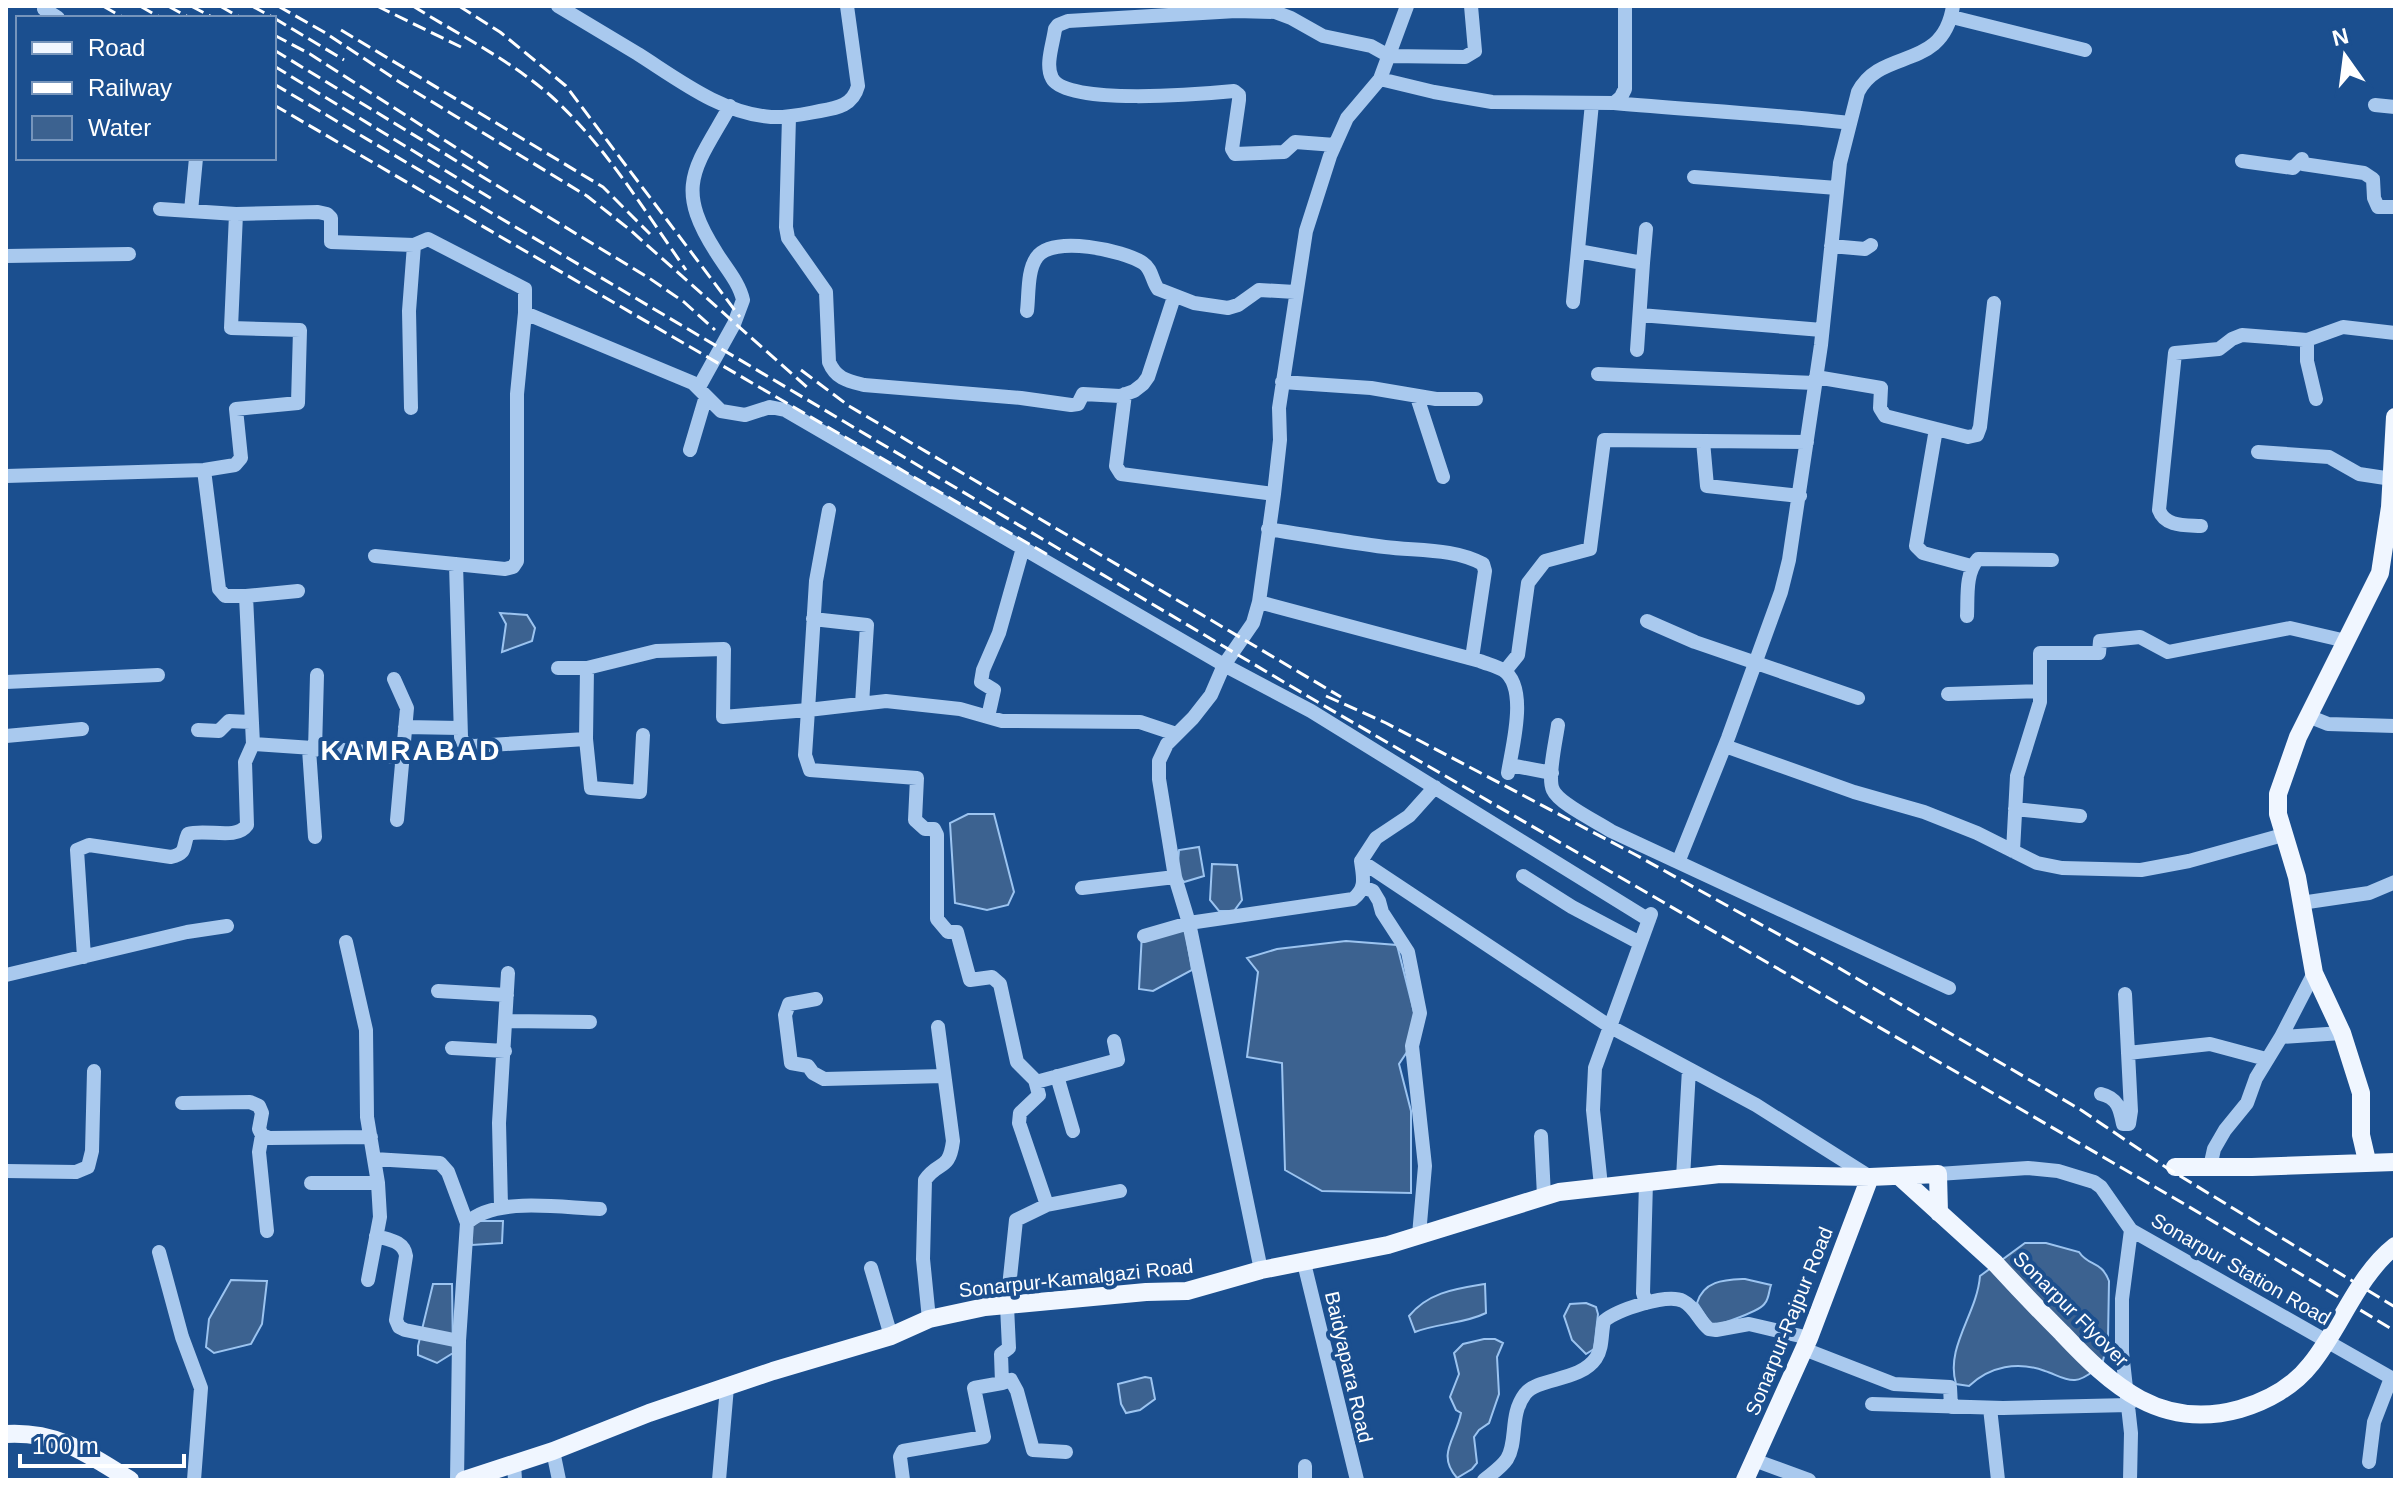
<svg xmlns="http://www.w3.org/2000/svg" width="2401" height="1486" font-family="Arial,sans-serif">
  <rect width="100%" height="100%" fill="#1b4f8f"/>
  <path fill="#3c6290" stroke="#9cc4f0" stroke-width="2" d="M 500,613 L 527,615 L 535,628 L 532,641 L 502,652 L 506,624 Z
    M 968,814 L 994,814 L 1014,892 L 1008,905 L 987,910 L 955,903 L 950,823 Z
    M 1199,847 L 1204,876 L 1184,882 L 1177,874 L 1179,850 Z
    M 1212,864 L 1237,865 L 1242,900 L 1234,911 L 1219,911 L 1210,900 Z
    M 1185,928 L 1192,970 L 1153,991 L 1139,989 L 1142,933 Z
    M 1346,941 L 1397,945 L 1416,1020 L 1417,1037 L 1399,1064 L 1411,1111 L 1411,1193 L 1322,1191 L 1285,1170 L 1282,1063 L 1247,1057 L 1258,972 L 1247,958 L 1277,949 Z
    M 477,1221 L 503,1221 L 502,1243 L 472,1245 L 469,1229 Z
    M 2025,1243 L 2046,1243 L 2079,1252 C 2089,1267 2101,1260 2109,1281 L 2108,1339 L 2102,1365 C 2094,1370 2084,1380 2075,1380 C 2065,1381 2055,1374 2045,1371 C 2018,1361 1990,1366 1969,1386 L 1956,1384 C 1945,1347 1977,1314 1980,1276 Z
    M 1745,1279 L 1771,1285 C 1769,1290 1769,1299 1765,1303 C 1761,1311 1722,1324 1712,1326 L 1697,1303 C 1704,1280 1725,1280 1745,1279 Z
    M 231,1280 L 267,1281 L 262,1324 L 251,1344 L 214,1353 L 206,1347 L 209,1319 Z
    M 433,1284 L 452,1284 L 453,1353 L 437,1363 L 418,1355 L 418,1346 Z
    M 1485,1284 L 1486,1313 C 1464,1324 1438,1323 1415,1332 L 1409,1316 C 1429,1292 1455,1289 1485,1284 Z
    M 1586,1303 L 1596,1307 L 1598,1314 L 1594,1349 L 1586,1354 L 1572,1340 L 1564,1316 L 1570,1304 Z
    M 1484,1339 L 1495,1339 L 1503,1343 L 1497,1357 L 1499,1394 L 1489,1423 L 1479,1430 L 1474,1437 L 1477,1463 L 1472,1469 L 1457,1478 C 1436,1454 1456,1439 1461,1413 L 1456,1410 L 1450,1397 L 1459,1374 L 1454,1353 L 1463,1344 Z
    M 1145,1377 L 1151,1378 L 1155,1399 L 1140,1410 L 1126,1413 L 1121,1404 L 1118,1384 Z"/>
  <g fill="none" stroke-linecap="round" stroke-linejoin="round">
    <path stroke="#a9c9ee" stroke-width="14" d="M 558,6 C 585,22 611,38 638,54 C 679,80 721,113 771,117 C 788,118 804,114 820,111 C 838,108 853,105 858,86 L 847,6
      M 44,9 L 58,18
      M 1952,17 L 2085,50
      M 1380,79 L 1434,92 L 1492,102 L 1614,103 L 1621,97 L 1625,89 L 1625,6
      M 1614,103 C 1693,110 1772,114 1850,123
      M 2375,105 L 2395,107
      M 789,117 L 786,227 L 788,238 L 826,292 L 829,362 C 836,379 848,381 864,385 L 1021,398 L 1071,405 L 1078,404 L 1083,394 L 1120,396 L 1134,391 L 1143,384 L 1148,377 L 1174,297
      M 1335,145 L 1295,142 L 1284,152 L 1235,154 L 1232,149 L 1239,100 L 1239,95 L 1234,91 C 1203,94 1065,106 1052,78 C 1045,65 1053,44 1055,29 L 1058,25 L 1068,21 L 1236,11 L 1275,12 L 1291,18 L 1323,36 L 1371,46 L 1389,56 L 1465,57 L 1475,51 L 1471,6
      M 2242,161 L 2293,168 L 2302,159 L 2303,164 L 2364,173 L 2373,179 L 2374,198 L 2378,207 L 2395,207
      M 1694,177 L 1837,188
      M 160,209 L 236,214 L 318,212 L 327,214 L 331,218 L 331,242 L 414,245 L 428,239 L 525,289 L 525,313 L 517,394 L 517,561 L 513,567 L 505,569 L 375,556
      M 191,211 L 196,158
      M 1831,246 L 1865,249 L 1871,245
      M 1578,251 L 1643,263 L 1637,350
      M 6,256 L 129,254
      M 1643,263 L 1646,229
      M 1573,302 L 1592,103
      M 1027,311 C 1029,295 1027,270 1037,257 C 1053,235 1123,250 1143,263 C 1152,269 1152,281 1158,289 L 1194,303 L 1228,308 L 1238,305 L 1259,290 L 1295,292
      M 525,313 L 693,383 L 721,411 L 745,415 L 770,407 L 785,410 L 1224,665 L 1311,711 L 1649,920
      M 1640,315 L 1822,330
      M 2307,340 L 2307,361 L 2316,399
      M 1598,374 L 1815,383
      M 1816,377 L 1881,388 L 1880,408 L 1885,416 L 1968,437 L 1977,435 L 1980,427 L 1994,303
      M 1282,382 L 1371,388 L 1436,399 L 1476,399
      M 699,387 L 734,324 L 743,300 C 739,282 725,267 716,252 C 673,185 696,167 730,106
      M 1125,394 L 1116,466 L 1121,474 L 1274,494
      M 1417,397 L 1443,477
      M 411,408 L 409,311 L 414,245
      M 1936,429 L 1916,546 L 1923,553 L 1971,566
      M 1703,441 L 1707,486 L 1800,496
      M 690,450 L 706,396
      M 2258,452 L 2329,457 L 2359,474 L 2392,479
      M 204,470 L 219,589 L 225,596 L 246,596
      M 6,476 L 204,470 L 235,465 L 241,458 L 236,409 L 298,403 L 300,330 L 231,328 L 236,214
      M 2201,526 C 2185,525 2165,527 2159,510 L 2175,353 L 2219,349 L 2232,339 L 2242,335 L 2307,340 L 2343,327 L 2395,333
      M 1268,529 C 1307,535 1346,542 1385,547 C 1417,551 1454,548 1483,564 L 1485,571 L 1472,658
      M 456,564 L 461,737 L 464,744 L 474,746 L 586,739
      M 298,591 L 246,596 L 253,744 L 357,751 L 401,758
      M 1259,602 L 1480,661 C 1487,664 1496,666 1503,670 C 1529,687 1512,747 1508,773
      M 1967,616 C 1968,598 1965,573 1978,559 L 2052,560
      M 813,619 L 867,625 L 862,704
      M 1647,621 L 1695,642 L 1858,698
      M 558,668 L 587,668
      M 1505,671 L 1518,655 L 1528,583 L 1545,561 L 1590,549 L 1604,440 L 1807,442
      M 394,679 L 407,708 L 397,820
      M 6,682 L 158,675
      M 1948,694 L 2040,691
      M 2308,716 L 2328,724 L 2395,726
      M 988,717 L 994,690 L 981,682 L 983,670 L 999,633 L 1023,548
      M 1558,725 C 1556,740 1547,778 1553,790 C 1559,804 1598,822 1611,831 L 1949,988
      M 405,727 L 460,728
      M 198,730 L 219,731 L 229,721 L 250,722
      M 643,735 L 640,792 L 591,788 L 586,739 L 587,668 L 656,651 L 724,649 L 723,717 L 808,710 L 816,581 L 829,510
      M 6,736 L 82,729
      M 1725,746 L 1854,792 L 1924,812 L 1977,833 L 2037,863 L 2062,868 L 2141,870 L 2189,861 L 2283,835
      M 309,749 L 315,837
      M 315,750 L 317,675
      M 1510,765 L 1552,773
      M 2015,809 L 2080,816
      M 2013,851 L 2017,776 L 2040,702 L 2040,653 L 2099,653 L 2100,641 L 2140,637 L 2168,652 L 2290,628 L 2346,641
      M 1679,860 L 1728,738 L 1781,592 L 1789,560 L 1821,345 L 1840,163 L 1858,92 C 1881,47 1943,72 1953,6
      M 1361,861 L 1609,1026 L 1756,1105 L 1870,1177
      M 1523,876 L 1572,907 L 1640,943
      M 1363,887 L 1373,891 L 1379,901 L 1382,912 L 1408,952 L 1420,1013 L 1412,1046 L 1425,1166 L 1419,1235
      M 1082,888 L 1175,877
      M 2301,903 L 2369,893 L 2395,882
      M 1144,936 L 1189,923 L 1353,899 C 1367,888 1363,877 1361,861 L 1376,838 L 1409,816 L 1435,787
      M 346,942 L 366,1030 L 367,1117 L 378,1183 L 380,1217 L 368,1280
      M 84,957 L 77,850 L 89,845 L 171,857 C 188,853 182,847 188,834 C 206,828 236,841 247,825 L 245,762 L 253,744
      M 6,975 L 187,932 L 227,926
      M 438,991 L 507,995
      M 816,999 L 789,1004 L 785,1015 L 791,1063 L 808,1066 L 813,1073 L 824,1079 L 944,1076
      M 506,1021 L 590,1022
      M 2281,1037 L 2342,1033
      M 452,1048 L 505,1051
      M 2128,1053 L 2210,1044 L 2266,1059
      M 1057,1076 L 1073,1131
      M 1036,1082 L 1118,1060 L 1114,1041
      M 2101,1094 C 2118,1098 2120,1109 2123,1124 L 2129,1124 L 2131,1111 L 2125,994
      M 182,1103 L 250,1102 L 259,1106 L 262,1113 L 259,1129 L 262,1135 L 269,1138 L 371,1137
      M 262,1135 L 259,1152 L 267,1231
      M 1541,1136 L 1544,1196
      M 374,1159 L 440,1163 L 448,1172 L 467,1223
      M 2210,1167 L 2214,1149 L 2225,1130 L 2247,1103 L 2256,1078 L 2281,1037 L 2314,973
      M 6,1171 L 76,1172 L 88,1167 L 92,1151 L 94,1071
      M 1938,1174 L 2028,1168 L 2058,1171 L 2094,1182 L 2101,1187 L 2131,1230 L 2395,1380
      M 1683,1178 L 1689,1069
      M 1646,1182 L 1643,1293 L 1646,1303
      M 311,1183 L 378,1183
      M 1601,1186 L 1593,1110 L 1595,1068 L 1651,914
      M 1047,1205 L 1019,1123 L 1020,1113 L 1039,1095 L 1035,1080 L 1017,1062 L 1000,984 L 992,977 L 970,980 L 957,932 L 948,932 L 937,919 L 937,835 L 934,829 L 925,829 L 915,820 L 917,778 L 810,770 L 805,755 L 808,710 L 886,701 L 960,709 L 1002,721 L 1140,722 L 1176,734
      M 501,1206 L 499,1123 L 508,973
      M 376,1236 C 389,1240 404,1241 406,1256 L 396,1320 L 399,1327 L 405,1330 L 459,1341
      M 159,1252 L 182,1337 L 201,1388 L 194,1480
      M 1304,1263 L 1357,1480
      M 871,1268 L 891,1336
      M 1261,1270 L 1189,923 L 1175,877 L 1159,779 L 1159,761 L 1167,744 L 1193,718 L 1211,695 L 1224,665 L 1253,623 L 1259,602 L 1274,494 L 1280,440 L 1279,408 L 1306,231 L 1330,156 L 1347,118 L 1380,79 L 1407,6
      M 929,1319 L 923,1259 L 925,1180 C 939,1160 949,1172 953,1141 L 938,1027
      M 1804,1349 L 1894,1384 L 1950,1387 L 1951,1407
      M 1002,1383 L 1011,1380 L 1017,1391 L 1033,1450 L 1066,1452
      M 1872,1404 L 2003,1408 L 2129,1405
      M 1990,1408 L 1998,1480
      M 553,1451 L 559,1480
      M 1754,1460 L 1809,1480
      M 2369,1462 L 2374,1422 L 2391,1378
      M 514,1464 L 515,1480
      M 1305,1466 L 1305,1480
      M 457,1480 L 459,1341 L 467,1223 C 496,1196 562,1208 600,1209
      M 719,1480 L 727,1387
      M 903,1480 L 900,1457 L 903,1451 L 984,1437 L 974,1388 L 1002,1383 L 1001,1354 L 1009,1348 L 1007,1306 L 1016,1220 L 1047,1205 L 1120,1191
      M 1484,1480 C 1491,1474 1501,1468 1507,1459 C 1518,1441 1509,1415 1525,1394 C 1538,1377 1580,1382 1596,1358 C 1603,1348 1601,1333 1604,1321 C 1617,1310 1667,1293 1683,1301 C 1695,1307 1699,1321 1709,1329 L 1716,1330 L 1749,1324 L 1809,1338
      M 2130,1480 L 2131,1433 L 2122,1352 L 2122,1299 L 2131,1230"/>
    <path stroke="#f0f6ff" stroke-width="18" d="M 2367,1161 L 2361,1135 L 2361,1093 L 2342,1033 L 2314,973 L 2297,877 L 2278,814 L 2278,794 L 2298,737 L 2380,573 L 2390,507 L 2395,417
      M 2175,1167 L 2252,1167 L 2395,1162
      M 1899,1176 L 1995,1263
      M 6,1434 C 58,1431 88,1454 130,1480
      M 464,1480 L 553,1451 L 649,1413 L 773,1371 L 891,1336 L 929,1319 L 985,1307 L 1146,1292 L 1187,1291 L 1261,1270 L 1388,1245 L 1559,1192 L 1720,1174 L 1870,1177 L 1938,1174 L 1939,1213
      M 1745,1480 L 1809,1338 L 1870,1177"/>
    <path stroke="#fff" stroke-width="3" stroke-dasharray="14 6" stroke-linecap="butt" d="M 103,6 L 124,18
      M 140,6 L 161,18
      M 168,6 L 190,18
      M 191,6 L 214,18
      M 220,6 L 241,18
      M 252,6 L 274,18
      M 278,6 L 324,32 L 401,83 L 587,196 L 629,229 L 809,389
      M 377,6 L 461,47
      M 413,6 C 459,35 510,60 551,96 C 605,145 644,210 686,270
      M 459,6 L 500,32 L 566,86 L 740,317
      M 274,18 L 344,60
      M 341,30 L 603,187 L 650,234
      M 274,35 L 310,54 L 488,168
      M 274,50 L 649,278 L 684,302 L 715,330
      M 274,66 L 492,199
      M 274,84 L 1321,704 L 2186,1205 L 2395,1331
      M 274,105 L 1048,555
      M 801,370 L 849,406 L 1341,697
      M 1326,696 L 1386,723 L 1636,855 L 1832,964 L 2081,1110 L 2167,1168 L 2395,1307"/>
    <path stroke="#f0f6ff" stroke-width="18" d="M 1995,1263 C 2017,1287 2039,1310 2062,1333 C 2112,1386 2161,1431 2240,1409 C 2267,1401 2294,1386 2311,1364 C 2341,1327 2357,1276 2395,1246"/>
  </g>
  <g text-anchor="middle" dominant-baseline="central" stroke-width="8" stroke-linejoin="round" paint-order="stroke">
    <g font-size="20" fill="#fff" stroke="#1b4f8f">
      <text transform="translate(2241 1269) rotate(30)">Sonarpur Station Road</text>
      <text transform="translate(1076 1278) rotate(-6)">Sonarpur-Kamalgazi Road</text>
      <text transform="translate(2071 1309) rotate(45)">Sonarpur Flyover</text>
      <text transform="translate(1789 1321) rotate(-68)">Sonarpur-Rajpur Road</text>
      <text transform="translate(1349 1367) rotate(77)">Baidyapara Road</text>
    </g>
    <g font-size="28" font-weight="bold" letter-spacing="2" fill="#fff" stroke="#1b4f8f">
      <text x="411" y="750">KAMRABAD</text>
    </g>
  </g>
  <rect width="2401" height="1486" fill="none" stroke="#ffffff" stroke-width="16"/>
  <rect x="16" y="16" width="260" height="144" fill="#1b4f8f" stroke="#7695bc" stroke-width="2"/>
  <rect x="32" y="42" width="40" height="12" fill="#f0f6ff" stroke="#7695bc" stroke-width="2"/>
  <text x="88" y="56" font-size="24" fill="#ffffff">Road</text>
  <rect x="32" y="82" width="40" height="12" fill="#ffffff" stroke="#7695bc" stroke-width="2"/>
  <text x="88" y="96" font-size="24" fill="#ffffff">Railway</text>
  <rect x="32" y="116" width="40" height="24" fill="#3c6290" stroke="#7695bc" stroke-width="2"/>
  <text x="88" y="136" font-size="24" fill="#ffffff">Water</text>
  <g transform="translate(2345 56) rotate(346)" stroke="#1b4f8f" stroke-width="6" paint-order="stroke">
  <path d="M0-6L14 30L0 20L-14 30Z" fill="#ffffff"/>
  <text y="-12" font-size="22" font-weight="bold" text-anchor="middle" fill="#ffffff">N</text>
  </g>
  <path d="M20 1454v12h164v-12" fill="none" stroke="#ffffff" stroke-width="4"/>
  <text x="32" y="1454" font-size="24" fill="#ffffff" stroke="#1b4f8f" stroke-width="6" paint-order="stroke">100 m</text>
</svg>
